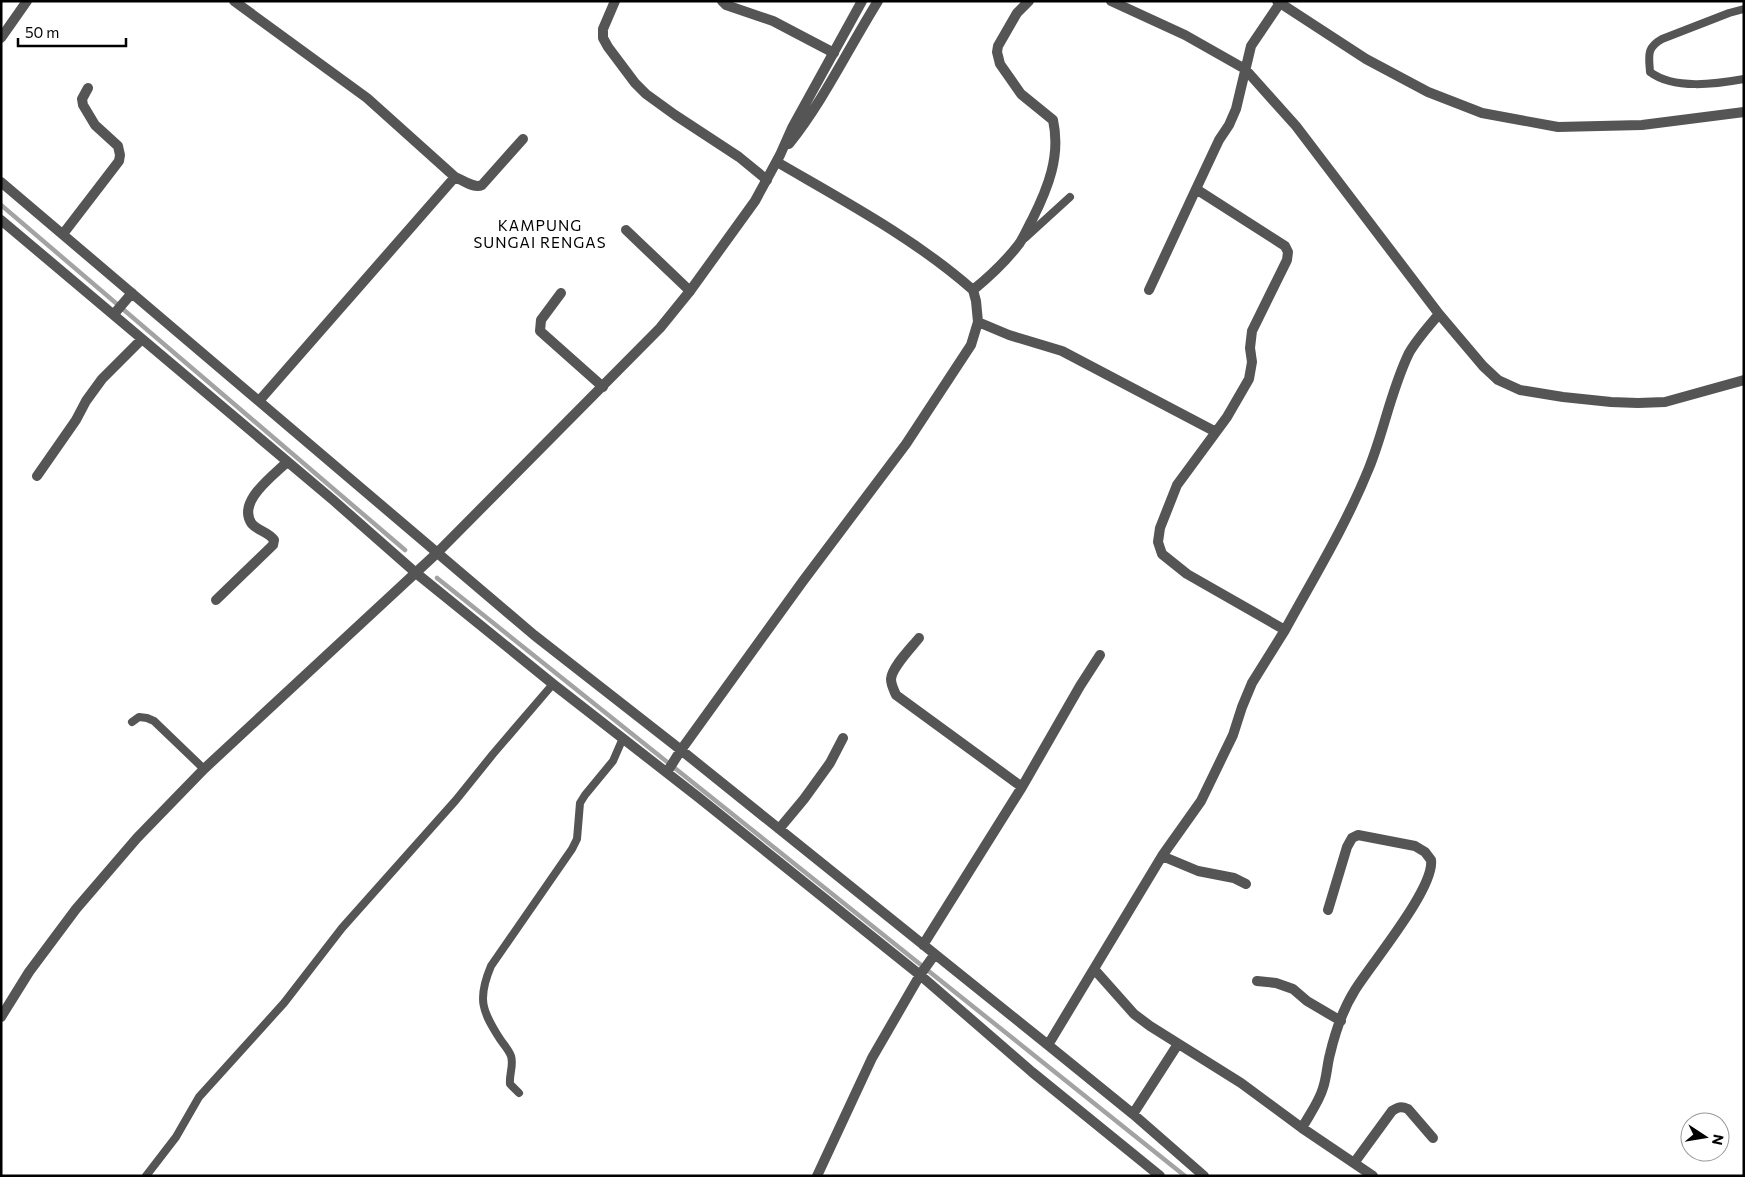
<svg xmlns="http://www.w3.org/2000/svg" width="1745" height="1177" font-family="Commissioner,sans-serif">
  <rect width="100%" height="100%" fill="#fff"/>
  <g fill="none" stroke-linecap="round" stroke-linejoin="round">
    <path stroke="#a3a3a3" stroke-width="4.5" d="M 1,205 L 405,550
      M 437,578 L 1185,1176"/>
    <path stroke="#555" stroke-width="8" d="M 1744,9 L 1729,13 L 1662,39 C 1646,48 1649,56 1650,72 C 1674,90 1716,84 1744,79
      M 1025,238 L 1070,197
      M 132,722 L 139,717 L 147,718 L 154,721 L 204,769
      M 519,1093 L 510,1084 C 509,1074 514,1065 511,1056 C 509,1050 504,1045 500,1039 C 482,1011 477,999 491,966 L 572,849 L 577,839 L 580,803 L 585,795 L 613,761 L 623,738
      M 146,1176 L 176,1137 L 199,1097 L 284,1003 L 342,928 L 456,800 L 493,754 L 553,684"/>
    <path stroke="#555" stroke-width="10" d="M 234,1 L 367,98 L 455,177 L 259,401
      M 615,1 L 603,29 L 603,38 L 608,47 L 635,83 L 646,94 L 675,115 L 739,157 L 767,180
      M 722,1 L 726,5 L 773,21 L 834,53
      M 1111,1 L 1185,35 L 1245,69 L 1296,126 L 1439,314 L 1483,366 L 1498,380 L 1520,390 L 1563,397 L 1611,402 L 1638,403 L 1665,402 L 1744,380
      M 1,38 L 27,1
      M 777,162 C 844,201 914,238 973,290
      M 455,177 C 463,180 474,189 482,185 L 523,139
      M 1,182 L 534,635 L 681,750 L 1048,1045 L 1133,1114 L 1204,1176
      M 1,220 L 333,500 L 416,573 L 553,684 L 698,797 L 920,975 L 1032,1072 L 1160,1176
      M 626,230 L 690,291
      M 63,234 L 119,161 L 120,155 L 118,146 L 95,125 L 83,105 L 82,99 L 88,88
      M 1149,290 L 1196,189
      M 561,293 L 541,320 L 540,331 L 603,387
      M 114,314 L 132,293
      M 978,322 L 1009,335 L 1062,351 L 1216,432
      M 37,476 L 76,420 L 86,401 L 102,379 L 142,339
      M 216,600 L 273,545 L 274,540 C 269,532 258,531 252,524 C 236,502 273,476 287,462
      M 1285,630 C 1314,577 1346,525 1369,468 C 1384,431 1391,390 1409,353 C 1417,339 1429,326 1439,314
      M 919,638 C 911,648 892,667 891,679 C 891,685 894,690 896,695 L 1022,787
      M 667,772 L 681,750 L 803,581 L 906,444 L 971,345 L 978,322 L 976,301 L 973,290 C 989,277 1006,261 1019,244 C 1024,237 1028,227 1032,220 C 1048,188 1061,156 1053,120 L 1021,94 L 1000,64 L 997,52 L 998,46 L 1017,13 L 1029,1
      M 779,829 L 804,799 L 830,763 L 843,738
      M 1162,856 L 1198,871 L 1234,878 L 1246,884
      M 923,945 L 1022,787 L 1080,686 L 1100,655
      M 1094,969 L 1134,1014 L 1150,1026 L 1241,1083 L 1302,1128 L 1373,1176
      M 1257,981 L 1276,983 L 1293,989 L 1307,1001 L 1341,1021
      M 1048,1045 L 1162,856 L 1201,801 L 1233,735 L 1242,707 L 1252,683 L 1285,630 L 1187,574 L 1162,554 L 1158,542 L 1160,528 L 1177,485 L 1227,417 L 1249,379 L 1252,362 L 1250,348 L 1252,331 L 1287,260 L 1288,252 L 1285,246 L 1196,189 L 1219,140 L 1229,125 L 1236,109 L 1251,46 L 1280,3
      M 1133,1114 L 1178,1044
      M 1302,1128 C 1309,1115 1319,1102 1323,1088 C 1327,1076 1327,1065 1330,1054 C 1335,1033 1343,1009 1355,990 C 1371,964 1435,888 1431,860 L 1425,852 L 1415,846 L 1358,835 L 1352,838 L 1347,847 L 1328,910
      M 1354,1163 L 1392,1111 C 1398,1107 1401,1106 1408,1109 L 1433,1138
      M 817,1176 L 872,1058 L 920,975 L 935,954"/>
    <path stroke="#555" stroke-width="10" d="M 1277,1 L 1366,59 L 1428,92 L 1482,113 L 1558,127 L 1642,125 L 1744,112
      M 789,144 C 824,100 848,49 878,1
      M 1,1017 L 29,972 L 76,909 L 137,838 L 204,769 L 437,553 L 660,328 L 690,291 L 755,201 L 780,155 L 792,128 L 862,1"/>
  </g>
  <g text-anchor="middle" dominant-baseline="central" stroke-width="5" stroke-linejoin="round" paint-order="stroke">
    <g font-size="15" letter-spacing="1" fill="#000" stroke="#fff">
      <text x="540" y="225">KAMPUNG<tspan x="540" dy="17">SUNGAI RENGAS</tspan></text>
    </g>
  </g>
  <rect width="1745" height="1177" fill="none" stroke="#000000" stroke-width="5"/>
  <g transform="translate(1705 1137) rotate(102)"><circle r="24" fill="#ffffff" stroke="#999999"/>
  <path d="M0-4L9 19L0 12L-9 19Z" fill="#000000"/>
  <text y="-8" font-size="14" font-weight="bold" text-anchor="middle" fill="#000000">N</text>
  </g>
  <path d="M18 38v8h108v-8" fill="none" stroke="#000000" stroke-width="2.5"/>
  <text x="25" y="38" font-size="15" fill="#000000" stroke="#ffffff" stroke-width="4" paint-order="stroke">50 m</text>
</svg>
